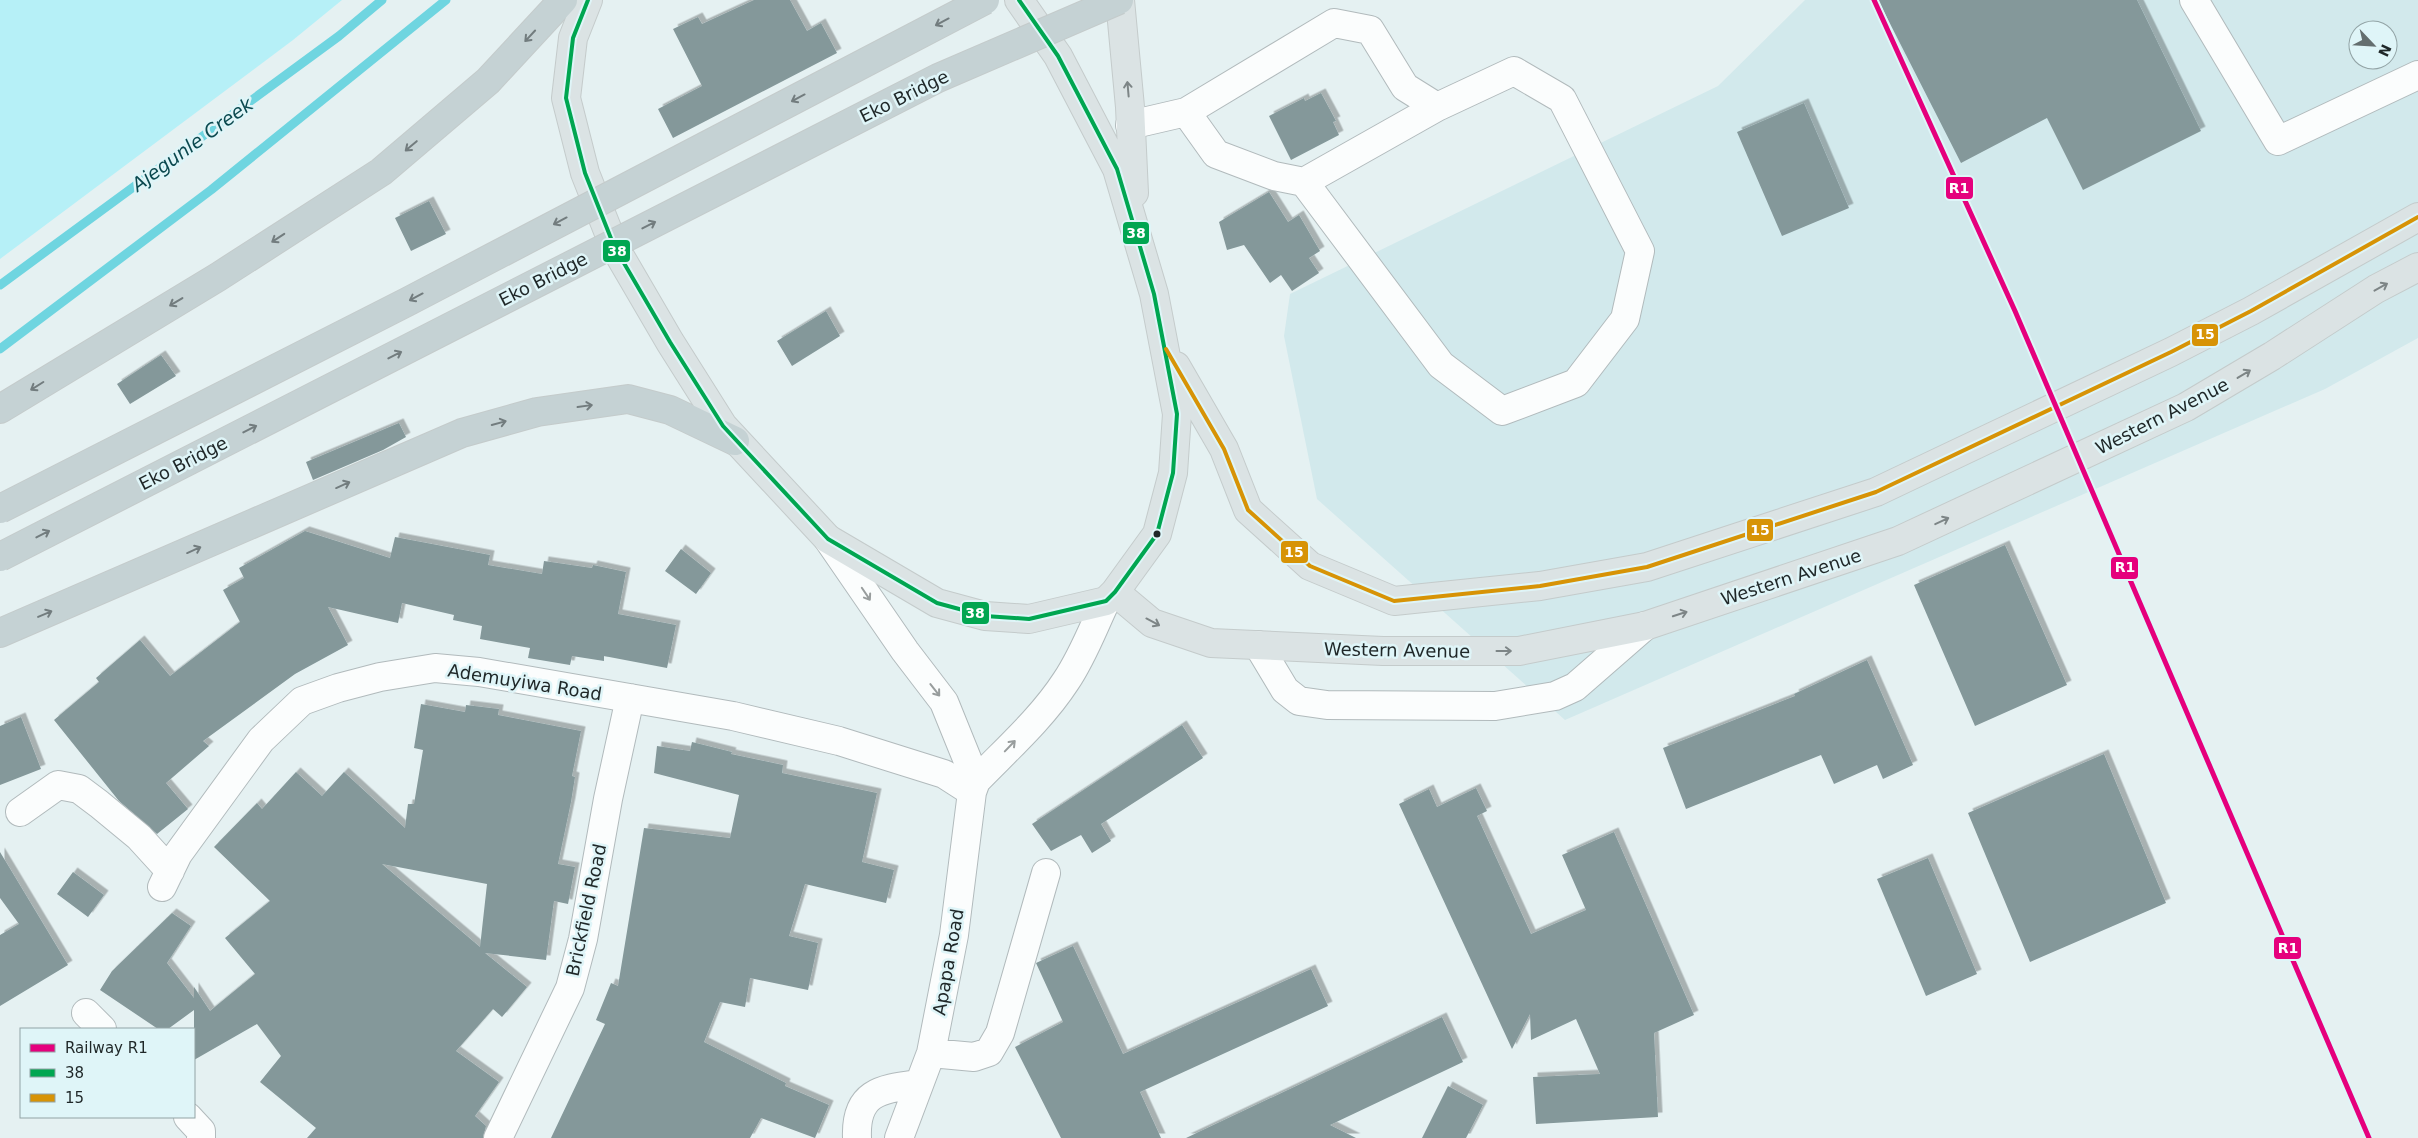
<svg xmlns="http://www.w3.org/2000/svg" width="2418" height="1138" font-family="'DejaVu Sans',sans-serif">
  <defs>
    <filter id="shadow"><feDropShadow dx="4.5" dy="-4.5" stdDeviation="0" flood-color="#0004"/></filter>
  </defs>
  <rect width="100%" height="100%" fill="#e5f1f2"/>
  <path fill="#d2e9ec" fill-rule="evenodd" d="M 1805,0 L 2418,0 L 2418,338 L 2325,389 L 1565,720 L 1317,499 L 1284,336 L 1290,294 L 1718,86 ZM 2358,30 L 2388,30 L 2388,60 L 2358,60 Z"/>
  <path fill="#b6f0f7" d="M 0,0 L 342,0 L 293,40 L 0,259 Z"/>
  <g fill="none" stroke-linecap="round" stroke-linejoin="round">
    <path stroke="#6fd5e0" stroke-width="9" d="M 0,285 L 339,36 L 382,0
      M 0,349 L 211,190 L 446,0"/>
  </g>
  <path fill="#84989a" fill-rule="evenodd" filter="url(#shadow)" d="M 754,0 L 790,0 L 807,31 L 821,23 L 837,53 L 673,138 L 658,109 L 702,86 L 673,29 L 698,17 L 702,24 Z
    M 1878,0 L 2137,0 L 2201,131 L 2083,190 L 2047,118 L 1961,163 Z
    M 1321,93 L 1336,121 L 1333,122 L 1339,135 L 1291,160 L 1269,116 L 1304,98 L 1305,101 Z
    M 1804,103 L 1849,208 L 1782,236 L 1737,132 Z
    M 1269,192 L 1288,222 L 1299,215 L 1320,251 L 1309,258 L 1319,273 L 1292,291 L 1281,275 L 1270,283 L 1244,245 L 1227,250 L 1219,222 Z
    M 429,201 L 446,234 L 411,251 L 395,218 Z
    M 826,311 L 840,336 L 792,366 L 777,341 Z
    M 161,355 L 176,376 L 130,404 L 117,384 Z
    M 399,423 L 406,437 L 383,450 L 313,480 L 306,462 Z
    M 305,531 L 390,558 L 395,537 L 490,555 L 488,565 L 542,574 L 544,561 L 592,568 L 593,565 L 626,572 L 618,614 L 676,625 L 667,668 L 604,656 L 604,661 L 572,656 L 570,665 L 528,658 L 530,648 L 480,639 L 482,626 L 453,620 L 454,615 L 402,603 L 398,623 L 328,607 L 348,645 L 295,674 L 203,741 L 209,746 L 166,783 L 188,809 L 157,834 L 119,801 L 54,720 L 99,682 L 96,678 L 140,640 L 170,676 L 240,622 L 223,590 L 244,578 L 239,568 Z
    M 2005,545 L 2067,685 L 1975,726 L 1914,585 Z
    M 681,549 L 711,573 L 696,594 L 665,571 Z
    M 1867,660 L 1913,765 L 1883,779 L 1877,765 L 1834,784 L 1821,755 L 1686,809 L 1663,748 L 1795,696 L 1794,694 Z
    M 421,704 L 465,712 L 466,705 L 499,709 L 498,715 L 581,731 L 572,776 L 575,777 L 571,802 L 558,864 L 575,867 L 568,904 L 554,901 L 546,960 L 485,953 L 527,987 L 502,1017 L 493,1009 L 456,1051 L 499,1082 L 475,1116 L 486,1126 L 483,1138 L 307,1138 L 316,1128 L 260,1082 L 281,1056 L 257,1024 L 194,1060 L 194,1010 L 168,1029 L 158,1029 L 100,990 L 112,971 L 172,913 L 191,926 L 167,963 L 194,998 L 194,987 L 210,1011 L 255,974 L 225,938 L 270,901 L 214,847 L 257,803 L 262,809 L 296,772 L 322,796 L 344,772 L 405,828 L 408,804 L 414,804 L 423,750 L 414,748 ZM 382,864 L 487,884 L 480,947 Z
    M 21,717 L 41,769 L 0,785 L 0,726 Z
    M 1182,725 L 1203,758 L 1101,824 L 1111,841 L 1092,853 L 1081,835 L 1051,851 L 1032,824 Z
    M 692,742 L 732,752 L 731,754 L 783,765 L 782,773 L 877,793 L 862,862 L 894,870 L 886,903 L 805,884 L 789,936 L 818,943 L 808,990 L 750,978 L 745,1007 L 720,1002 L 704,1042 L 786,1083 L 785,1086 L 829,1105 L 815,1138 L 761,1118 L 750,1138 L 551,1138 L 605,1024 L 596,1020 L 611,983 L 618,986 L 644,828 L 730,838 L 739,795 L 654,773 L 657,746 L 690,751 Z
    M 2104,754 L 2166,903 L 2030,962 L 1968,813 Z
    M 1476,788 L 1487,811 L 1477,816 L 1531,934 L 1586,910 L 1562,855 L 1614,832 L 1694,1015 L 1654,1033 L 1658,1117 L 1536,1124 L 1533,1077 L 1600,1074 L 1576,1019 L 1531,1040 L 1530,1014 L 1512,1049 L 1399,804 L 1429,789 L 1437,807 Z
    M 0,852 L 68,965 L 0,1006 L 0,935 L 19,924 L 0,898 Z
    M 1928,858 L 1977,974 L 1926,996 L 1877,879 Z
    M 73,872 L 104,895 L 88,917 L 57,894 Z
    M 1073,946 L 1123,1054 L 1311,969 L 1328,1006 L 1140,1092 L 1161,1138 L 1061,1138 L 1015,1047 L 1063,1022 L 1036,963 Z
    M 1442,1017 L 1463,1062 L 1330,1125 L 1356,1138 L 1186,1138 Z
    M 1448,1086 L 1483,1105 L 1466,1138 L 1422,1138 Z"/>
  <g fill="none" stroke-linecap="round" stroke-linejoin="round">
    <defs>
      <path id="minor" d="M 2194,0 L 2278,141 L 2418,75
        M 1130,125 L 1186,112 L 1334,23 L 1370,30 L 1405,87 L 1437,107 L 1514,71 L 1562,99 L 1640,251 L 1625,319 L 1576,383 L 1502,411 L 1441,365 L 1304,182 L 1274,176 L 1216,154 L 1186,112
        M 1304,182 L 1437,107
        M 828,539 L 905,651 L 944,702 L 976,781
        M 1258,645 L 1285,690 L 1299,701 L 1327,705 L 1495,706 L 1555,696 L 1575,687 L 1645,626
        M 20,812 L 58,785 L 79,789 L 99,804 L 139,837 L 170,871
        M 162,887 L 178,854 L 261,740 L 302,701 L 338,688 L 380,677 L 435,668 L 479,672 L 733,716 L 839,741 L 944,774 L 972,792
        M 86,1013 L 102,1029
        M 931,1053 L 974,1057 L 989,1052 L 1000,1033 L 1046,873
        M 188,1117 L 201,1131 L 201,1138
        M 498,1138 L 570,988 L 583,939 L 608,799 L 630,698
        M 857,1138 C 855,1091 882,1089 919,1084
        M 899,1138 L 931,1053 L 954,935 L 972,792 L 976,781 C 1007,749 1042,718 1066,681 C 1083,656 1093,628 1106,601"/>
      <path id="major" d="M 588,0 L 573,38 L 566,98 L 585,173 L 614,246 L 670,342 L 723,426 L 828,539 L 937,603 L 985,616 L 1029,619 L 1106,601 L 1115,592 L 1157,534 L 1173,473 L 1177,414 L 1154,294 L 1117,169 L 1058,56 L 1019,0
        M 1120,0 L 1130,107 L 1134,193
        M 1176,366 L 1224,449 L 1248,510 L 1310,566 L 1394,601 L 1540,586 L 1647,567 L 1876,492 L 2171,352 L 2251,311 L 2418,217
        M 1115,592 L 1152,623 L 1211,643 L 1383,651 L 1519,651 L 1645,626 L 1898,541 L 2186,407 L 2272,356 L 2376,289 L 2418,267"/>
      <path id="highway" d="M 0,409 L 218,277 L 381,172 L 488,81 L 563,0
        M 0,633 L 462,433 L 537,412 L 628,399 L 670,410 L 735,441"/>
    </defs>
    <use href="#minor" stroke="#b1babc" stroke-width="30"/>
    <use href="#major" stroke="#c4cbcb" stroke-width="30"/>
    <use href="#highway" stroke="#c4cbcb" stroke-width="30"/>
    <use href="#minor" stroke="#fbfdfd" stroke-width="28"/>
    <use href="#major" stroke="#dbe3e4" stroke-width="28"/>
    <use href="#highway" stroke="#c5d2d4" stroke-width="28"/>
    <defs>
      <path id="highway-bridge" d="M 0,509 L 407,302 L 985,0
        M 0,557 L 938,78 L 1119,0"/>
    </defs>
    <use href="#highway-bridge" stroke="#c4cbcb" stroke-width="30" stroke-linecap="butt"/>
    <use href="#highway-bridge" stroke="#c5d2d4" stroke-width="28"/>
    <defs>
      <path id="bus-1" d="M 588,0 L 573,38 L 566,98 L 585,173 L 614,246 L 670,342 L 723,426 L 828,539 L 937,603 L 985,616 L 1029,619 L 1106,601 L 1115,592 L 1157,534 L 1173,473 L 1177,414 L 1154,294 L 1117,169 L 1058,56 L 1019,0"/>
      <path id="bus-2" d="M 1166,349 L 1224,449 L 1248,510 L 1310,566 L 1394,601 L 1540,586 L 1647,567 L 1876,492 L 2171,352 L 2251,311 L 2418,217"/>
    </defs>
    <use href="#bus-1" stroke="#dff5f8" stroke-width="8"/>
    <use href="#bus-2" stroke="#dff5f8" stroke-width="8"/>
    <use href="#bus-1" stroke="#00a651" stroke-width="4"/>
    <use href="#bus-2" stroke="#d79306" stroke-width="4"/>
    <defs>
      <path id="rail-1" d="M 1874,0 L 2015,311 L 2369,1138"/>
    </defs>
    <use href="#rail-1" stroke="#dff5f8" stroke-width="9"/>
    <use href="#rail-1" stroke="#e5007d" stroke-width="5"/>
  </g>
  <defs><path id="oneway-shaft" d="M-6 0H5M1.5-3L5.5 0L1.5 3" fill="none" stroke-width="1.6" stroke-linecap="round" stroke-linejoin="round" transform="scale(1.25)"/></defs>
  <g stroke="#727c7e">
    <use href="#oneway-shaft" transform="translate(942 22) rotate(152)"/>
    <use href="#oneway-shaft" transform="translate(530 36) rotate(133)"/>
    <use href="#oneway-shaft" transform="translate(798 98) rotate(152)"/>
    <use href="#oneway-shaft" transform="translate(411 146) rotate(140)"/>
    <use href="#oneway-shaft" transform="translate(560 221) rotate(152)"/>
    <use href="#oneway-shaft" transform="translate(649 225) rotate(-27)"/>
    <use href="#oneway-shaft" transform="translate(278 238) rotate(147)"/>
    <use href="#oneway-shaft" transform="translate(416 297) rotate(152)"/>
    <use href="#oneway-shaft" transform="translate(176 302) rotate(149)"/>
    <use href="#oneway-shaft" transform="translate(395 355) rotate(-27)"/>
    <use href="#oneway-shaft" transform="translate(37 386) rotate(148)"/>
    <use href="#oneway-shaft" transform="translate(585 406) rotate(-8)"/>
    <use href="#oneway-shaft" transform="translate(499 423) rotate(-15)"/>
    <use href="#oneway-shaft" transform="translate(250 429) rotate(-27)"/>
    <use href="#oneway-shaft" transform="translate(343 485) rotate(-24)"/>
    <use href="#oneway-shaft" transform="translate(43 534) rotate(-27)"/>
    <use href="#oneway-shaft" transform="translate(194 550) rotate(-24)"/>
    <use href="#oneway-shaft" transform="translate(45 614) rotate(-23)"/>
  </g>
  <g stroke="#7d8586">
    <use href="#oneway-shaft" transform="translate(1128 89) rotate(-95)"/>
    <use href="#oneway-shaft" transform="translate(2381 287) rotate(-29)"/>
    <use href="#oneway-shaft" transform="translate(2244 374) rotate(-31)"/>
    <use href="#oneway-shaft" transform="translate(1942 521) rotate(-25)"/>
    <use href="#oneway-shaft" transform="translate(1680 614) rotate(-18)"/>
    <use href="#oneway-shaft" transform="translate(1153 622) rotate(28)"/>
    <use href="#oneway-shaft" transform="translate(1504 651)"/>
  </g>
  <g stroke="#989d9d">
    <use href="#oneway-shaft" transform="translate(866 594) rotate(56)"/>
    <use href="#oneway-shaft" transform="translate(935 690) rotate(52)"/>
    <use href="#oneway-shaft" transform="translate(1010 746) rotate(-46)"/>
  </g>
  <circle fill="#1f2728" stroke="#dff5f8" stroke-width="2" cx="1157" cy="534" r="4.5"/>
  <g text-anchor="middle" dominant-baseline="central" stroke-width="5" stroke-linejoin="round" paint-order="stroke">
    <g font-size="18" fill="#1f2728" stroke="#dff5f8">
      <text transform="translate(904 96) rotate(-26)">Eko Bridge</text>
      <text transform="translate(543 279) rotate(-27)">Eko Bridge</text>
      <text transform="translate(2162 416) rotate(-27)">Western Avenue</text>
      <text transform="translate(183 463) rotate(-27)">Eko Bridge</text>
      <text transform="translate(1791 577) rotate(-18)">Western Avenue</text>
      <text transform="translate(1397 650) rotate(1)">Western Avenue</text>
      <text transform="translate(525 682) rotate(9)">Ademuyiwa Road</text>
      <text transform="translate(586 910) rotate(-78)">Brickfield Road</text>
      <text transform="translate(948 962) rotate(-80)">Apapa Road</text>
    </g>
    <g font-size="19" font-style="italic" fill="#0b494f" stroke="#dff5f8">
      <text transform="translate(192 144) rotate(-36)">Ajegunle Creek</text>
    </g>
  </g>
  <g stroke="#dff5f8" stroke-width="2">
    <rect x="1945" y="176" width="29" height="24" rx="5" fill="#e5007d"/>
    <rect x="1122" y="221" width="28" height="24" rx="5" fill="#00a651"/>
    <rect x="602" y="239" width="29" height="24" rx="5" fill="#00a651"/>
    <rect x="2191" y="323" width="28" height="24" rx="5" fill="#d79306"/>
    <rect x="1746" y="518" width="28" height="24" rx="5" fill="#d79306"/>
    <rect x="1280" y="540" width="29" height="24" rx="5" fill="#d79306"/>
    <rect x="2110" y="556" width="29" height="24" rx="5" fill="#e5007d"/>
    <rect x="961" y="601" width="29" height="24" rx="5" fill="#00a651"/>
    <rect x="2273" y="936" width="29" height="24" rx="5" fill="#e5007d"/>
  </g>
  <g font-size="14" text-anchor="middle" font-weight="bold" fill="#fff">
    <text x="1959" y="193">R1</text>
    <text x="1136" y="238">38</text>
    <text x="617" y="256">38</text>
    <text x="2205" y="339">15</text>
    <text x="1760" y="535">15</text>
    <text x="1294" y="557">15</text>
    <text x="2125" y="572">R1</text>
    <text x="975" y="618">38</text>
    <text x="2288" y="953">R1</text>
  </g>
  <rect x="20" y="1028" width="175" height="90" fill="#dff5f8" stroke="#92a3a5"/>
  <rect x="30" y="1044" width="25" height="8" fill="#e5007d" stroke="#92a3a5"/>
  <text x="65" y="1053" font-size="15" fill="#1f2728">Railway R1</text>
  <rect x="30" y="1069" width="25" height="8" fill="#00a651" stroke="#92a3a5"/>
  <text x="65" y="1078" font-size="15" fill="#1f2728">38</text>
  <rect x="30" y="1094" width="25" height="8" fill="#d79306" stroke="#92a3a5"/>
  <text x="65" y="1103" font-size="15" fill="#1f2728">15</text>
  <g transform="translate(2373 45) rotate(115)"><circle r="24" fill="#dff5f8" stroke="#92a3a5"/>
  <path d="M0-4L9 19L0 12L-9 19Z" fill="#646e6f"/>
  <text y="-8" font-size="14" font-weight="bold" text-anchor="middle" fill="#1f2728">N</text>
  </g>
</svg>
